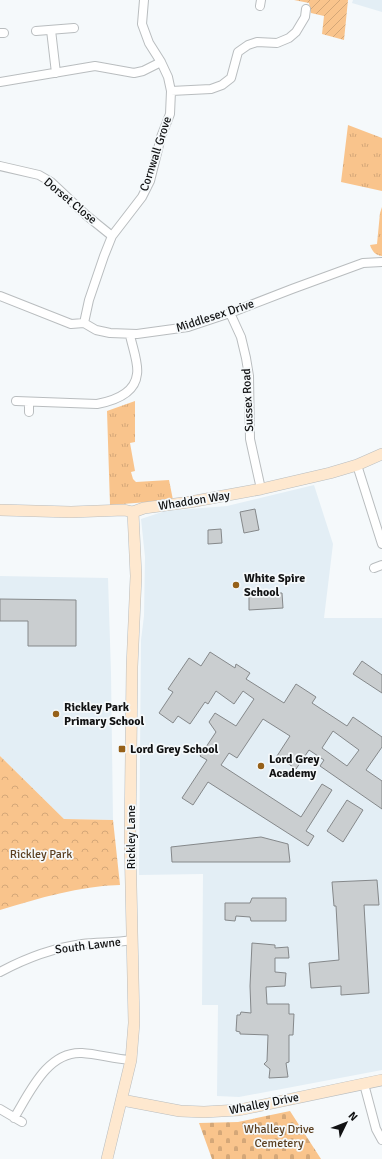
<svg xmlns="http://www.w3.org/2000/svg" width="382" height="1159" font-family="Signika,sans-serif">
  <defs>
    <pattern id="grass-tufts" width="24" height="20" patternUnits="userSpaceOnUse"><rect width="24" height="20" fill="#f9c48c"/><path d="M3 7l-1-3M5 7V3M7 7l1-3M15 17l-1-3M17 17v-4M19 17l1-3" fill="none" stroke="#d4a778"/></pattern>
    <pattern id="cemetery-stones" width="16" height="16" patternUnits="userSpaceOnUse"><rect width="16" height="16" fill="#f9c48c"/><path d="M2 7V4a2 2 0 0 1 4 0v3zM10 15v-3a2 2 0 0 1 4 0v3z" fill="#d4a778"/></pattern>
    <pattern id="park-crowns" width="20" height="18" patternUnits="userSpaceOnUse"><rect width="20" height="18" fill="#f9c48c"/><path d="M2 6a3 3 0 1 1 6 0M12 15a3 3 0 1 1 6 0" fill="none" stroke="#d4a778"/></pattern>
    <pattern id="garden-furrows" width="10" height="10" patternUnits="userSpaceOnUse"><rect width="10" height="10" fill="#f9c48c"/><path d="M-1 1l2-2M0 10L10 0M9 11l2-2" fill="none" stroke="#d4a778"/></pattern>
  </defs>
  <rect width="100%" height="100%" fill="#f5f9fb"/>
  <path fill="#e3eef5" d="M 353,0 L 382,0 L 382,12 L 352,3 Z
    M 314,485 L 333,544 L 324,618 L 382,618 L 382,1070 L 239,1097 L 217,1096 L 218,1005 L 202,1005 L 203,874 L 139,875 L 141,640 L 144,616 L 145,557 L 141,519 L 165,511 L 227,506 Z
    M 0,576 L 108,578 L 111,673 L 113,820 L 64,819 L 0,756 Z"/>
  <path fill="url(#grass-tufts)" d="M 348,125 L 382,138 L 382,191 L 341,182 Z
    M 382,207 L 382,256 C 375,255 372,251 370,245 L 377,244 L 380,213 Z
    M 135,401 L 135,442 L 130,443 L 135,471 L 131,472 L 133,479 L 136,482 L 169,480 L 173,500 L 110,505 L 107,411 Z"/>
  <path fill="url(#cemetery-stones)" d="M 290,1111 L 321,1159 L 212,1159 L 199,1123 L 238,1122 Z"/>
  <path fill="url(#park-crowns)" d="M 0,756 L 64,819 L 113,820 L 120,885 C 79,886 40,898 0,910 Z"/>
  <path fill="url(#garden-furrows)" d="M 294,0 L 348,0 L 344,40 L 322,34 L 324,16 L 311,13 L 309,3 Z"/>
  <path fill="#caced0" stroke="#85888a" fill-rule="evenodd" d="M 255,509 L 259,530 L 244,533 L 240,512 Z
    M 221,529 L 222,543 L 208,544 L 208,530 Z
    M 282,593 L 283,608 L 249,610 L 249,594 Z
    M 0,599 L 76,600 L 76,646 L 28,646 L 28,621 L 0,621 Z
    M 210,652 L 235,668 L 236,664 L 250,673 L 246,679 L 284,703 L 296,684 L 316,697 L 312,703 L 347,726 L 353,717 L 382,737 L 382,747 L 366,770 L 382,781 L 382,809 L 320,766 L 324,760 L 309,750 L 296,769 L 277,756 L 290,736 L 263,719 L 237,758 L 229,753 L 221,765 L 301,817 L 322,784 L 332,790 L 306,831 L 314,836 L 308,846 L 208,782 L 193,805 L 182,798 L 207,760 L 200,756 L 216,732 L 209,722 L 215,713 L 236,726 L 254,699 L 243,691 L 234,704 L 216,691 L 208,704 L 205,702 L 190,724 L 178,716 L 173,723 L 159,713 L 173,692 L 168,689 L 189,658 L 201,666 ZM 333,731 L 359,750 L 347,766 L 322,748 Z
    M 362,661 L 382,675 L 382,693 L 353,674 Z
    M 347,800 L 363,810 L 343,842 L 327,831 Z
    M 261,837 L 288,844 L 290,862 L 172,862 L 171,847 Z
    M 377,880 L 379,905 L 364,905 L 369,993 L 341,995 L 341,986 L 311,988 L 309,963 L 339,960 L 336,906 L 334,906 L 332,882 Z
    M 252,898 L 286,898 L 286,921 L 251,921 L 250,917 L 236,916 L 235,921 L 225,920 L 225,903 L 250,903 Z
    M 252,943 L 275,945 L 275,948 L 288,947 L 289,958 L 275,958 L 275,972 L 286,973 L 285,986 L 266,987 L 267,1004 L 289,1004 L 289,1014 L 294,1014 L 293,1035 L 289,1035 L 289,1062 L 286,1063 L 288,1077 L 269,1078 L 270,1069 L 264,1064 L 267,1061 L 268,1035 L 240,1034 L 240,1032 L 236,1031 L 237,1015 L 240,1015 L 241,1012 L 251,1013 L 250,986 Z"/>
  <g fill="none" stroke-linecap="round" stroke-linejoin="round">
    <defs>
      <path id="street" d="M 260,6 L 261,0
        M 51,30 L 56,73
        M 36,31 L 74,28
        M 0,33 L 4,33
        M 0,82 L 95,66 L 134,73 L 143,71 L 161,62
        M 171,91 L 211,89 L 222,85 L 231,78 L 238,52 L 248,45 L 257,42 L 277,43 L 289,38 L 296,32 L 305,17 L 306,9
        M 0,166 L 39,175 L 51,182 L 86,215 L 112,236
        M 0,296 L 71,324 L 84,323 L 96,330 L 110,333 L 137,334 L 188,327 L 230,313 L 292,289 L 363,263 L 382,262
        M 230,313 L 241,337 L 246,358 L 249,376 L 250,439 L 261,489
        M 84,323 L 89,300 L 104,256 L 112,236 L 142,197 L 150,181 L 161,137 L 170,114 L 171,91 L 168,77 L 161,62 L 149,43 L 142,24 L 144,0
        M 16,401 L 97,404 C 113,401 135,394 137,374 C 139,364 132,346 130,335
        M 29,412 L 29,402
        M 357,465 L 382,544
        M 374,568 L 382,565
        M 0,972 C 26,958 53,948 82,944 C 99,942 116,943 132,940
        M 364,1084 L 376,1129 L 382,1140
        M 0,1109 L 22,1122
        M 14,1118 C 29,1094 47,1051 82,1053 C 98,1054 114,1059 131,1060"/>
      <path id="secondary" d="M 0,510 L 71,512 L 124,510 L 133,512 L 144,508 L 190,502 L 261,489 L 330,473 L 357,465 L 382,454
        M 122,1100 L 180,1111 L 204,1112 L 239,1110 L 382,1080
        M 107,1159 L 131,1060 L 134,1023 L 130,840 L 132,667 L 136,576 L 133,512"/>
    </defs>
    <use href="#street" stroke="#b9bdbf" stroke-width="10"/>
    <use href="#secondary" stroke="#b9bdbf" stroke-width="12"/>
    <use href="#street" stroke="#fff" stroke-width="8"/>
    <use href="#secondary" stroke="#fee8cf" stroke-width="11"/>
  </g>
  <g fill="#966018" stroke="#f5f9fb" stroke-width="1.5">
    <circle cx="236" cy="585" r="4"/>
    <circle cx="56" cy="714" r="4"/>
    <rect x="118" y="745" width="8" height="8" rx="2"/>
    <circle cx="261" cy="766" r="4"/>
  </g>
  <g text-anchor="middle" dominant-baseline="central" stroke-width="3.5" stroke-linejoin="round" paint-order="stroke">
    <g font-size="12" fill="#111213" stroke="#f5f9fb">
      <text transform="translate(156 154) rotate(-72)">Cornwall Grove</text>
      <text transform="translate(70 201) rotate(40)">Dorset Close</text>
      <text transform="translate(215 316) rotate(-18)">Middlesex Drive</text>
      <text transform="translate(248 400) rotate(-93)">Sussex Road</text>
      <text transform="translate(194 501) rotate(-9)">Whaddon Way</text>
      <text transform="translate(131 837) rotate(-90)">Rickley Lane</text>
      <text transform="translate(88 946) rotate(-7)">South Lawne</text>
      <text transform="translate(264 1104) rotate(-11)">Whalley Drive</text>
    </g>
    <g font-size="12" font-weight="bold" fill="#111213" stroke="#f5f9fb" text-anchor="start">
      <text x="244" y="578">White Spire<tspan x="244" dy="14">School</tspan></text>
      <text x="64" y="707">Rickley Park<tspan x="64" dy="14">Primary School</tspan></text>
      <text x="130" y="749">Lord Grey School</text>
      <text x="269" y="759">Lord Grey<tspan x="269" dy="14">Academy</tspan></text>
    </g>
    <g font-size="12" fill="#5b3f20" stroke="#f5f9fb">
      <text x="41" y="854">Rickley Park</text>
      <text x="279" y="1129">Whalley Drive<tspan x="279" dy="14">Cemetery</tspan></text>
    </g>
  </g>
  <g transform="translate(346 1123) rotate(47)" stroke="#f5f9fb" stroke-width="3" paint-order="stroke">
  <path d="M0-3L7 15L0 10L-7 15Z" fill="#111213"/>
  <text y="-6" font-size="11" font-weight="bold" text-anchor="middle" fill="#111213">N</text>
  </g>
</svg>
